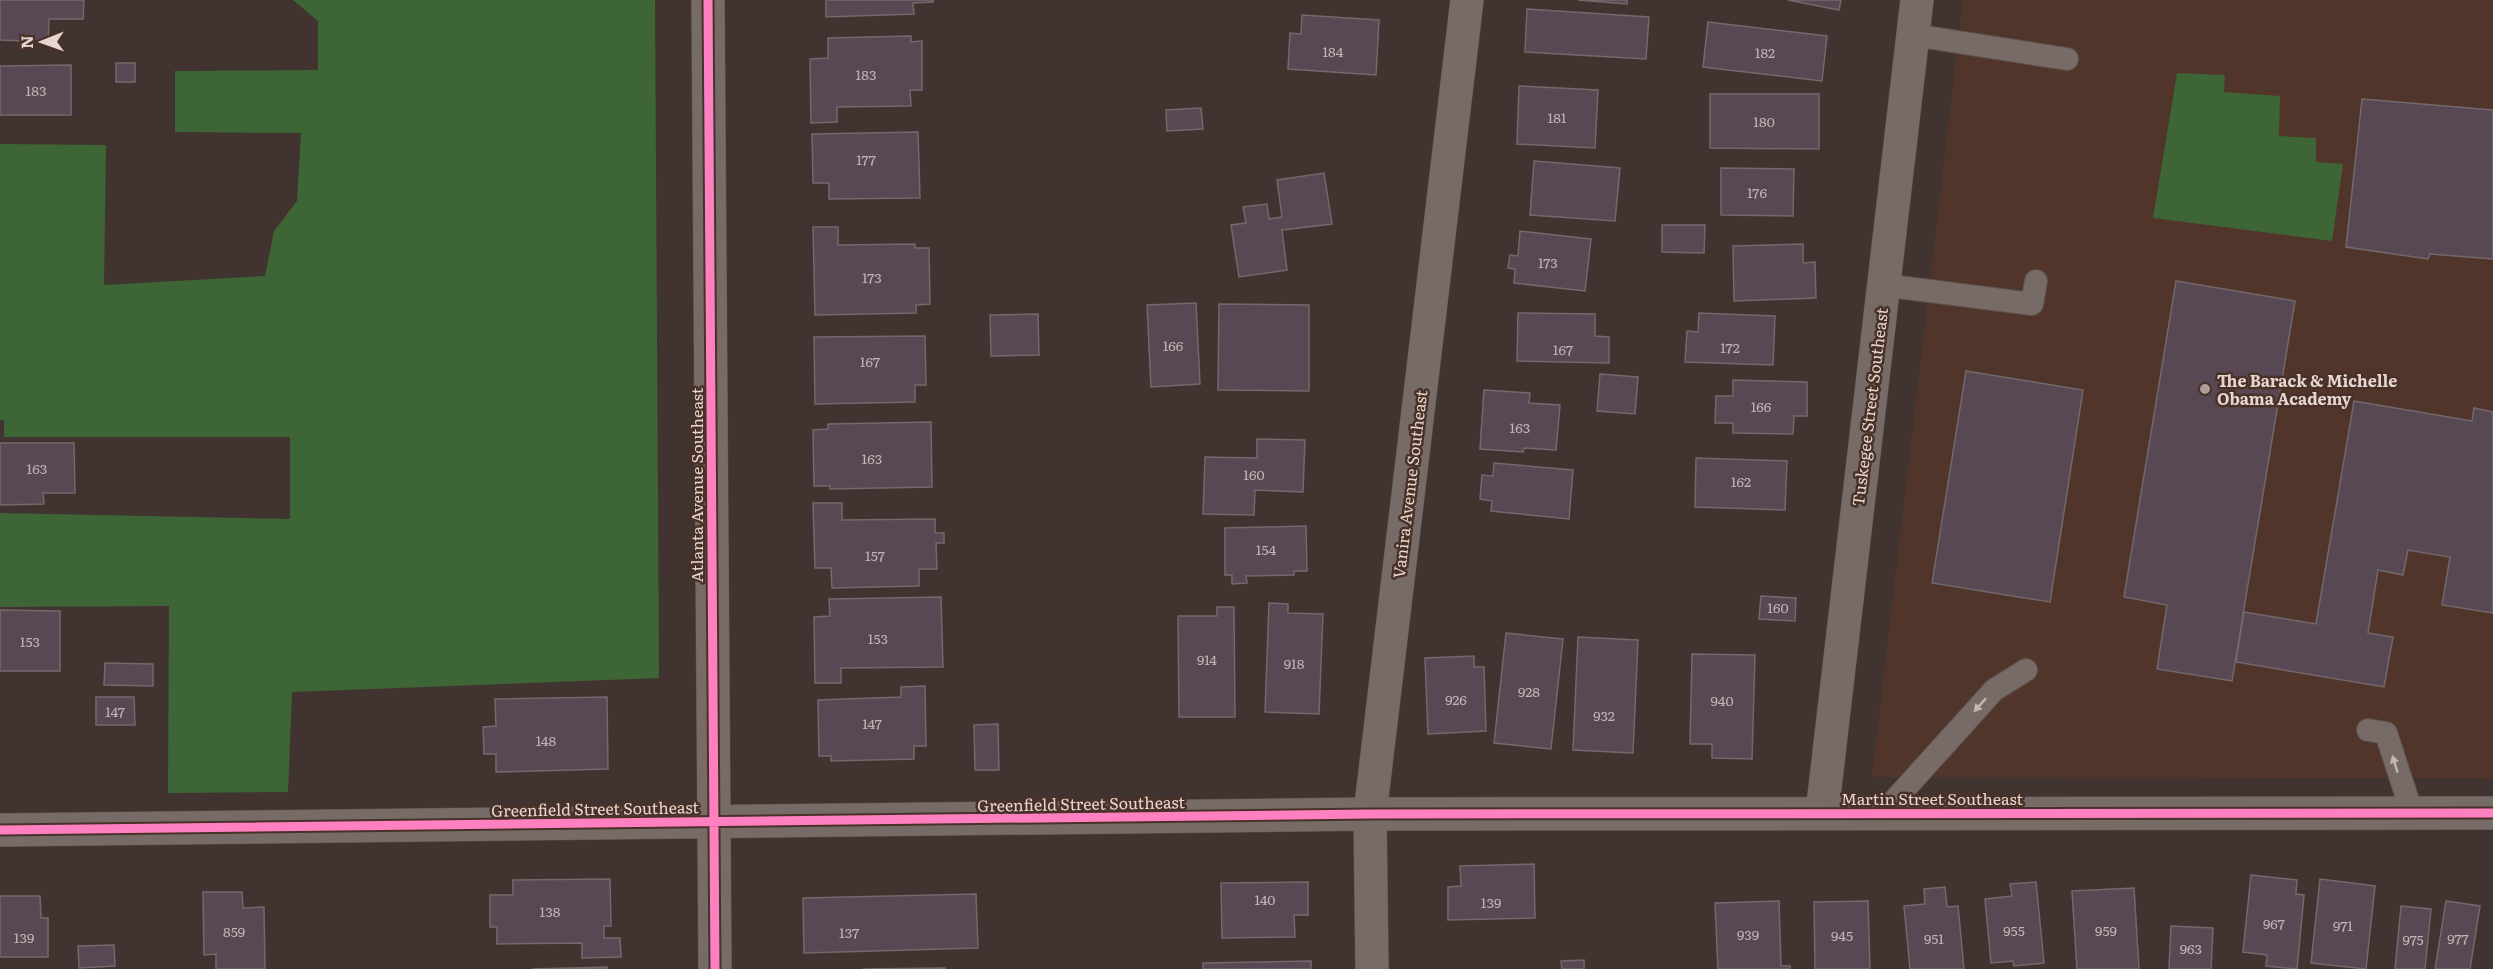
<svg xmlns="http://www.w3.org/2000/svg" width="2493" height="969" font-family="Literata,serif">
  <rect width="100%" height="100%" fill="#413430"/>
  <path fill="#51352b" d="M 1963,0 L 2493,0 L 2493,778 L 1872,777 Z"/>
  <path fill="#3e6536" d="M 293,0 L 655,0 L 659,678 L 292,692 L 288,792 L 168,793 L 169,606 L 0,607 L 0,513 L 290,519 L 290,437 L 4,437 L 4,420 L 0,420 L 0,144 L 106,145 L 104,285 L 265,276 L 274,231 L 297,201 L 301,133 L 175,132 L 175,71 L 318,70 L 318,21 Z
    M 2177,73 L 2225,75 L 2224,92 L 2280,96 L 2279,136 L 2316,138 L 2316,162 L 2343,164 L 2332,241 L 2153,218 Z"/>
  <path fill="#584853" stroke="#72696c" stroke-width="1.5" d="M 0,0 L 84,0 L 83,19 L 49,19 L 48,42 L 0,40 Z
    M 826,0 L 933,0 L 933,2 L 913,3 L 914,14 L 826,17 Z
    M 1578,0 L 1627,0 L 1627,4 Z
    M 1788,0 L 1841,0 L 1839,10 Z
    M 1527,9 L 1649,17 L 1646,59 L 1525,52 Z
    M 1302,15 L 1379,20 L 1376,75 L 1288,69 L 1290,33 L 1301,34 Z
    M 1708,22 L 1827,36 L 1822,81 L 1703,67 Z
    M 911,36 L 911,42 L 922,41 L 922,90 L 910,90 L 911,106 L 837,107 L 837,122 L 811,123 L 810,59 L 828,58 L 828,38 Z
    M 116,63 L 135,63 L 135,82 L 116,82 Z
    M 71,65 L 71,115 L 0,115 L 0,66 Z
    M 1519,86 L 1598,90 L 1595,148 L 1517,144 Z
    M 1710,94 L 1819,94 L 1819,149 L 1710,148 Z
    M 2362,99 L 2493,110 L 2493,259 L 2430,254 L 2428,259 L 2346,247 Z
    M 1201,108 L 1203,129 L 1167,131 L 1166,110 Z
    M 918,132 L 920,198 L 829,199 L 829,183 L 813,183 L 812,134 Z
    M 1534,161 L 1620,168 L 1615,221 L 1530,215 Z
    M 1721,168 L 1794,169 L 1793,216 L 1721,215 Z
    M 1324,173 L 1332,224 L 1282,230 L 1287,270 L 1239,277 L 1231,225 L 1246,223 L 1243,207 L 1267,204 L 1269,219 L 1282,217 L 1277,180 Z
    M 1662,225 L 1705,225 L 1704,253 L 1662,252 Z
    M 813,227 L 838,227 L 838,245 L 915,244 L 915,248 L 929,248 L 930,304 L 916,305 L 916,313 L 815,315 Z
    M 1520,231 L 1591,239 L 1585,291 L 1514,283 L 1515,269 L 1508,268 L 1510,255 L 1518,256 Z
    M 1803,244 L 1803,263 L 1815,262 L 1816,298 L 1734,301 L 1733,246 Z
    M 2176,281 L 2295,301 L 2232,681 L 2157,669 L 2167,605 L 2124,597 Z
    M 1196,303 L 1200,384 L 1151,387 L 1147,305 Z
    M 1219,304 L 1309,305 L 1309,391 L 1218,390 Z
    M 1518,313 L 1595,314 L 1595,336 L 1609,337 L 1609,363 L 1517,361 Z
    M 1699,313 L 1775,316 L 1773,365 L 1685,362 L 1687,331 L 1698,332 Z
    M 1038,314 L 1039,355 L 991,356 L 990,315 Z
    M 925,336 L 926,385 L 915,385 L 915,402 L 815,404 L 814,337 Z
    M 1966,371 L 2083,390 L 2050,602 L 1932,583 Z
    M 1600,374 L 1638,377 L 1635,414 L 1597,411 Z
    M 1733,380 L 1807,382 L 1807,416 L 1794,416 L 1793,434 L 1733,433 L 1733,423 L 1715,423 L 1716,396 L 1733,396 Z
    M 1484,390 L 1530,393 L 1529,403 L 1560,405 L 1556,450 L 1524,448 L 1523,452 L 1480,449 Z
    M 2354,401 L 2472,421 L 2474,408 L 2493,412 L 2493,613 L 2442,605 L 2450,557 L 2408,550 L 2403,575 L 2378,570 L 2368,633 L 2393,637 L 2384,687 L 2236,662 L 2244,612 L 2316,624 Z
    M 931,422 L 932,487 L 830,489 L 830,486 L 814,486 L 813,430 L 828,429 L 828,424 Z
    M 1257,439 L 1305,440 L 1303,492 L 1255,490 L 1254,515 L 1203,514 L 1205,457 L 1257,458 Z
    M 0,443 L 74,443 L 75,493 L 43,493 L 44,504 L 0,505 Z
    M 1696,458 L 1787,461 L 1785,510 L 1695,507 Z
    M 1494,463 L 1573,470 L 1569,519 L 1491,511 L 1492,501 L 1480,499 L 1482,475 L 1493,476 Z
    M 813,503 L 842,503 L 842,520 L 935,519 L 935,533 L 944,533 L 944,543 L 936,543 L 937,569 L 919,569 L 919,586 L 832,588 L 831,568 L 815,568 Z
    M 1306,526 L 1307,571 L 1294,571 L 1294,575 L 1246,576 L 1247,583 L 1232,584 L 1232,575 L 1225,575 L 1225,528 Z
    M 1761,596 L 1796,598 L 1795,621 L 1759,619 Z
    M 941,597 L 943,667 L 841,668 L 841,683 L 815,683 L 814,617 L 830,616 L 829,599 Z
    M 1269,603 L 1288,604 L 1288,613 L 1323,614 L 1319,714 L 1265,712 Z
    M 1217,607 L 1234,607 L 1235,717 L 1179,717 L 1178,616 L 1217,616 Z
    M 0,610 L 60,611 L 60,671 L 0,671 Z
    M 1506,633 L 1563,639 L 1551,749 L 1494,743 Z
    M 1578,637 L 1638,640 L 1633,753 L 1573,750 Z
    M 1692,654 L 1755,655 L 1752,759 L 1712,758 L 1712,744 L 1690,744 Z
    M 1474,656 L 1474,667 L 1484,667 L 1486,731 L 1428,734 L 1425,658 Z
    M 105,663 L 153,664 L 153,686 L 104,685 Z
    M 925,686 L 926,746 L 914,746 L 914,759 L 831,761 L 831,756 L 819,756 L 818,700 L 901,697 L 901,687 Z
    M 96,697 L 134,697 L 135,725 L 96,725 Z
    M 607,697 L 608,769 L 496,772 L 496,754 L 484,754 L 483,727 L 496,726 L 495,699 Z
    M 998,724 L 999,770 L 975,770 L 974,725 Z
    M 1534,864 L 1535,918 L 1448,920 L 1448,887 L 1461,886 L 1460,866 Z
    M 2251,875 L 2297,880 L 2296,894 L 2304,895 L 2297,969 L 2266,966 L 2267,955 L 2243,952 Z
    M 610,879 L 611,926 L 604,926 L 604,938 L 620,938 L 621,957 L 582,958 L 582,943 L 497,944 L 497,927 L 490,927 L 490,895 L 513,895 L 513,880 Z
    M 2320,879 L 2375,886 L 2366,969 L 2311,963 Z
    M 1308,882 L 1308,915 L 1294,915 L 1295,937 L 1222,938 L 1221,883 Z
    M 2036,882 L 2044,963 L 2014,966 L 2013,961 L 1991,963 L 1985,899 L 2012,896 L 2010,884 Z
    M 1945,887 L 1947,907 L 1958,906 L 1964,969 L 1910,969 L 1904,906 L 1925,904 L 1924,889 Z
    M 2134,888 L 2139,969 L 2077,969 L 2072,891 Z
    M 203,892 L 242,892 L 243,908 L 264,907 L 265,969 L 216,969 L 216,954 L 204,955 Z
    M 976,894 L 978,948 L 804,953 L 803,898 Z
    M 0,896 L 40,896 L 41,918 L 48,918 L 48,957 L 0,957 Z
    M 1779,901 L 1781,966 L 1790,966 L 1790,969 L 1718,969 L 1715,903 Z
    M 1868,901 L 1870,969 L 1815,969 L 1814,902 Z
    M 2446,901 L 2480,906 L 2470,969 L 2435,969 Z
    M 2401,906 L 2431,909 L 2425,969 L 2395,969 Z
    M 2171,926 L 2213,928 L 2211,969 L 2169,969 Z
    M 114,945 L 115,966 L 79,968 L 78,946 Z
    M 1584,960 L 1584,969 L 1562,969 L 1561,961 Z
    M 1311,961 L 1311,969 L 1203,969 L 1203,963 Z
    M 607,967 L 607,969 L 532,969 Z
    M 945,968 L 945,969 L 863,969 Z"/>
  <g fill="none" stroke-linecap="round" stroke-linejoin="round">
    <defs>
      <path id="service" d="M 1913,35 L 2067,59
        M 1883,285 L 2032,304 L 2036,281
        M 2368,730 L 2386,733 L 2412,813
        M 1883,813 L 1994,690 L 2026,670"/>
      <path id="minor" d="M 1822,813 L 1917,0
        M 0,830 L 1370,814 L 2493,813
        M 1372,969 L 1370,814 L 1467,0"/>
      <path id="tertiary" d="M 708,0 L 715,969"/>
    </defs>
    <use href="#service" stroke="#5d524e" stroke-width="24"/>
    <use href="#minor" stroke="#5d524e" stroke-width="34"/>
    <use href="#tertiary" stroke="#5d524e" stroke-width="34"/>
    <use href="#service" stroke="#776b67" stroke-width="22"/>
    <use href="#minor" stroke="#776b67" stroke-width="33"/>
    <use href="#tertiary" stroke="#776b67" stroke-width="33"/>
    <defs>
      <path id="cycleway" d="M 708,0 L 715,969
        M 0,830 L 1370,814 L 2493,813"/>
    </defs>
    <use href="#cycleway" stroke="#493128" stroke-width="13"/>
    <use href="#cycleway" stroke="#ff80c0" stroke-width="9"/>
  </g>
  <defs><path id="oneway-solid" d="M-6-.8H1V-3.2L6.5 0L1 3.2V.8H-6Z" transform="scale(1.5)"/></defs>
  <g fill="#c5b6b1">
    <use href="#oneway-solid" transform="translate(1980 705) rotate(132)"/>
    <use href="#oneway-solid" transform="translate(2395 764) rotate(-107)"/>
  </g>
  <circle fill="#ac9d99" stroke="#493128" stroke-width="2" cx="2205" cy="389" r="6"/>
  <g text-anchor="middle" dominant-baseline="central" stroke-width="5" stroke-linejoin="round" paint-order="stroke">
    <g font-size="14" fill="#c2b2b2">
      <text x="1333" y="51">184</text>
      <text x="1765" y="52">182</text>
      <text x="866" y="74">183</text>
      <text x="36" y="90">183</text>
      <text x="1557" y="117">181</text>
      <text x="1764" y="121">180</text>
      <text x="866" y="159">177</text>
      <text x="1757" y="192">176</text>
      <text x="1548" y="262">173</text>
      <text x="872" y="277">173</text>
      <text x="1173" y="345">166</text>
      <text x="1730" y="347">172</text>
      <text x="1563" y="349">167</text>
      <text x="870" y="361">167</text>
      <text x="1761" y="406">166</text>
      <text x="1520" y="427">163</text>
      <text x="872" y="458">163</text>
      <text x="37" y="468">163</text>
      <text x="1254" y="474">160</text>
      <text x="1741" y="481">162</text>
      <text x="1266" y="549">154</text>
      <text x="875" y="555">157</text>
      <text x="1778" y="607">160</text>
      <text x="878" y="638">153</text>
      <text x="30" y="641">153</text>
      <text x="1207" y="659">914</text>
      <text x="1294" y="663">918</text>
      <text x="1529" y="691">928</text>
      <text x="1456" y="699">926</text>
      <text x="1722" y="700">940</text>
      <text x="115" y="711">147</text>
      <text x="1604" y="715">932</text>
      <text x="872" y="723">147</text>
      <text x="546" y="740">148</text>
      <text x="1265" y="899">140</text>
      <text x="1491" y="902">139</text>
      <text x="550" y="911">138</text>
      <text x="2274" y="923">967</text>
      <text x="2343" y="925">971</text>
      <text x="2014" y="930">955</text>
      <text x="2106" y="930">959</text>
      <text x="234" y="931">859</text>
      <text x="849" y="932">137</text>
      <text x="1748" y="934">939</text>
      <text x="1842" y="935">945</text>
      <text x="24" y="937">139</text>
      <text x="1934" y="938">951</text>
      <text x="2458" y="938">977</text>
      <text x="2413" y="939">975</text>
      <text x="2191" y="948">963</text>
    </g>
    <g font-size="16" font-weight="bold" fill="#e6d6d1" stroke="#493128" text-anchor="start">
      <text x="2217" y="380">The Barack &amp; Michelle<tspan x="2217" dy="18">Obama Academy</tspan></text>
    </g>
    <g font-size="16" fill="#e6d6d1" stroke="#493128">
      <text transform="translate(1869 407) rotate(-83)">Tuskegee Street Southeast</text>
      <text transform="translate(1409 484) rotate(-83)">Vanira Avenue Southeast</text>
      <text transform="translate(696 485) rotate(-90)">Atlanta Avenue Southeast</text>
      <text x="1932" y="798">Martin Street Southeast</text>
      <text transform="translate(1081 803) rotate(-1)">Greenfield Street Southeast</text>
      <text transform="translate(595 808) rotate(-1)">Greenfield Street Southeast</text>
    </g>
  </g>
  <g transform="translate(42 42) rotate(269)" stroke="#493128" stroke-width="4.5" paint-order="stroke">
  <path d="M0-4.5L10 22L0 15L-10 22Z" fill="#e6d6d1"/>
  <text y="-9" font-size="16" font-weight="bold" text-anchor="middle" fill="#e6d6d1">N</text>
  </g>
</svg>
